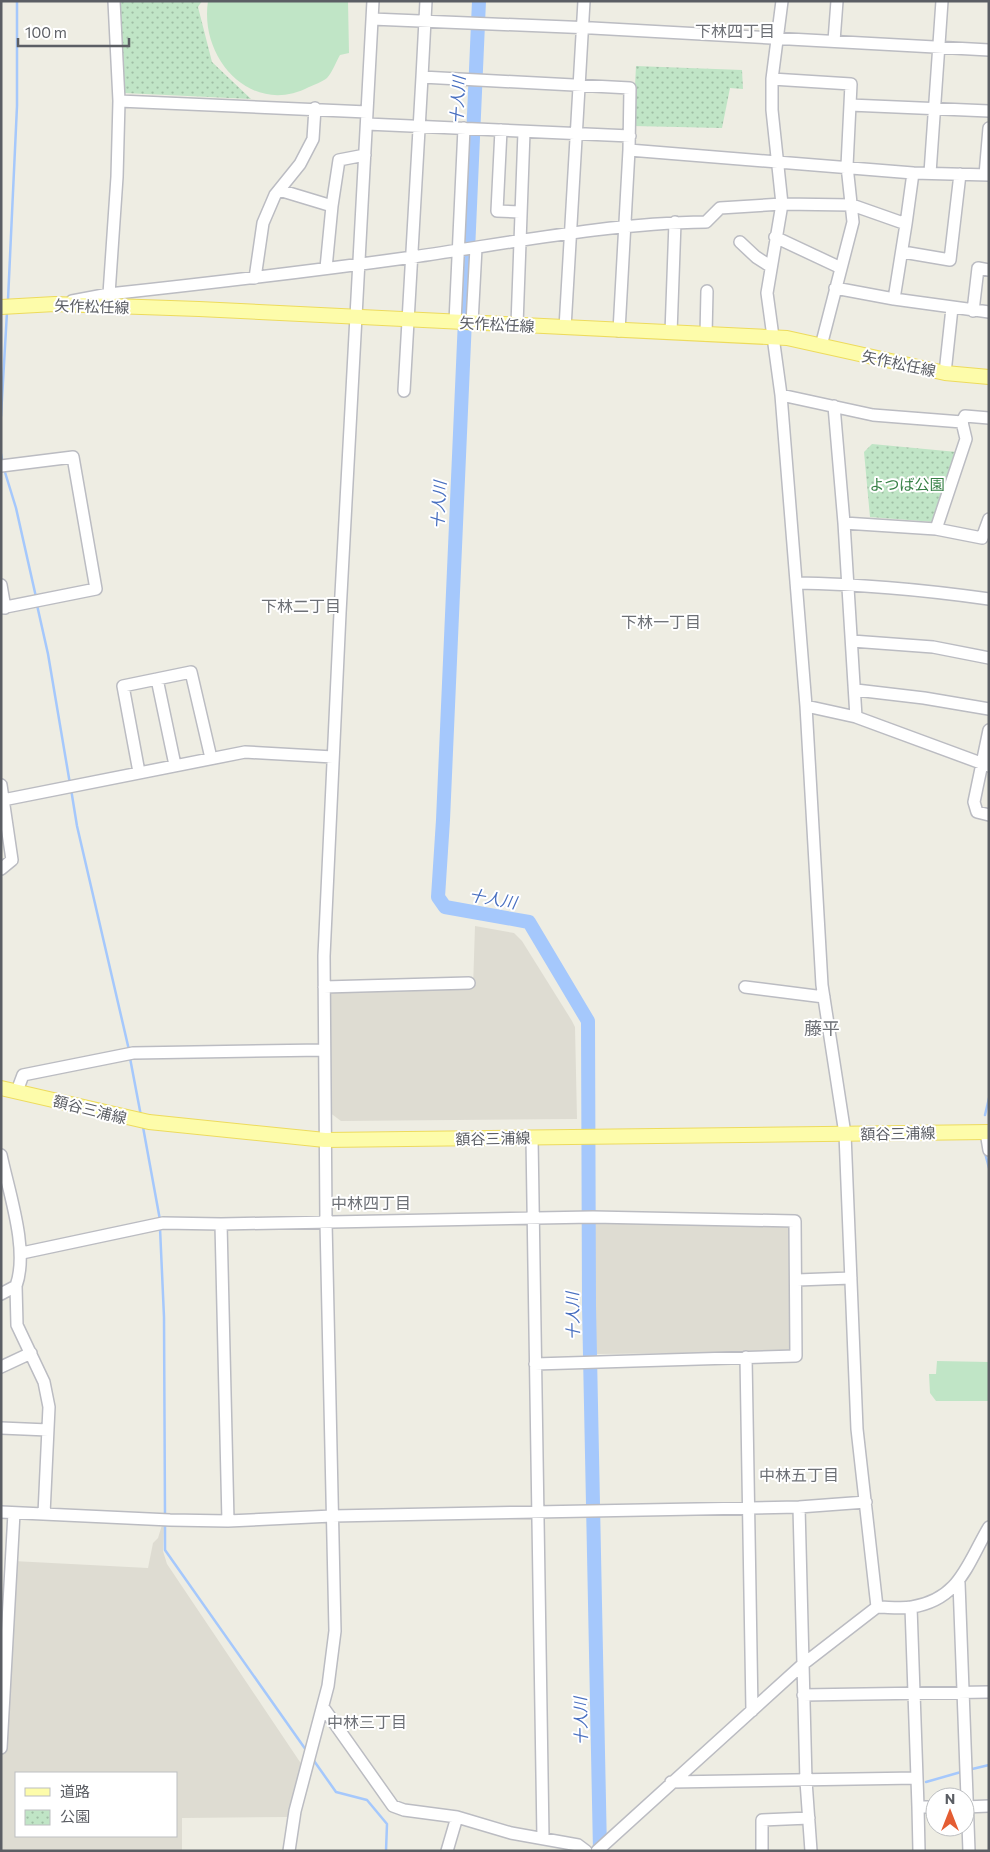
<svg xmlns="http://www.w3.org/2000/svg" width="990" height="1852" font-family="Commissioner,'Noto Sans JP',sans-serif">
  <defs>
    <pattern id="park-dots" width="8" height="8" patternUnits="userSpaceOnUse" patternTransform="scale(1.25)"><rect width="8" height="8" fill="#c0e5c6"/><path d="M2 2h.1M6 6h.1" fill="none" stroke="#9fbda4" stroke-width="1.8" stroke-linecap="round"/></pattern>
  </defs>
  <rect width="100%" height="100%" fill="#eeede3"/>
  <path fill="#dedcd2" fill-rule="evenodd" d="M 475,926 L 514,933 L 522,941 L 572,1021 L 575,1027 L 577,1119 L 341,1121 L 329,1112 L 329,991 L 473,988 Z
    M 595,1221 L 792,1224 L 794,1352 L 595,1354 Z
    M 162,1525 L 164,1525 L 163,1551 L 167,1564 L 302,1765 L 288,1817 L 182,1818 L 182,1851 L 1,1851 L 1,1772 L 13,1561 L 148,1568 L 153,1543 L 158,1538 ZM 16,1773 L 176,1773 L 176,1836 L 16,1836 Z"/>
  <path fill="url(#park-dots)" d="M 120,1 L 202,1 L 198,7 L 212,62 L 251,99 L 124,93 Z
    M 636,66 L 742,70 L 743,89 L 730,88 L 722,128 L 633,126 Z
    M 872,444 L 957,452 L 934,522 L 870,517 L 864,452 Z"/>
  <path fill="#c0e5c6" d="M 348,1 L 349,53 L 340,55 C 336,62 332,73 327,78 C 322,82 314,85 309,87 C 252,117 199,59 208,1 Z
    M 937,1361 L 989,1362 L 989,1401 L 936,1401 L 930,1393 L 929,1374 L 936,1374 Z"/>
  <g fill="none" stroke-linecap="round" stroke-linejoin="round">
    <path stroke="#a5c8fc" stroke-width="2.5" d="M 8,300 L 17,106 L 17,1
      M 1,416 L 7,312
      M 1,454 L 2,461
      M 4,469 L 16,508 L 36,597
      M 37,605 L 48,654 L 70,784
      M 71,789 L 77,826 L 129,1050
      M 130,1058 L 141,1116
      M 985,1115 L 989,1098
      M 143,1127 L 160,1220
      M 985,1153 L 989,1168
      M 160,1228 L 164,1317 L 165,1517
      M 165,1523 L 165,1550 L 306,1750
      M 312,1758 L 336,1792 L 367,1800 L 387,1824 L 386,1851
      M 968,1770 L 989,1765
      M 926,1782 L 961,1772"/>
    <path stroke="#a5c8fc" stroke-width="14" d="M 479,1 L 443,820 L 438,897 L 445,907 L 529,922 L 588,1021 L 589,1306 L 600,1851"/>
    <defs>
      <path id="minor" d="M 426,1 L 422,77 L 630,88 L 629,150 L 913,173 L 989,175
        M 782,1 L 772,79 L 772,110 L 782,204 L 767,293 L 781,395 L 806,706 L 822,985 L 845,1134 L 857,1429 L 877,1607 C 888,1607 901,1609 912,1607 C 960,1599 967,1564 989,1527
        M 372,19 L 592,28 L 989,50
        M 834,41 L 837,1
        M 772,79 L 851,84 L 847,166 L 853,222 L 821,346
        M 119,101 L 367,112
        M 850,105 L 989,111
        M 367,124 L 630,136
        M 501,130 L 497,211 L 520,212
        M 930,173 L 942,1
        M 985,175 L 989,128
        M 279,190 L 332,206 L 339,160 L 365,155
        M 906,224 L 913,173
        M 775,237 L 841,268
        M 740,242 L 756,257 L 770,266
        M 903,252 L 950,260 L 960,174
        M 326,268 L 332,206
        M 255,278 L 263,223 L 275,195 L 300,164 L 313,139 L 315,108
        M 835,288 L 894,299
        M 109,294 C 211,283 312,271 413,257 C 510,243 609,223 706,222 L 720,208 L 782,204 L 852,205 L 906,224 L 894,299 L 989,312
        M 72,301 L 109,294 L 117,177 L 119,101 L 114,1
        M 973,311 L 978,268 L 989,270
        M 455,322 L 464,128
        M 472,323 L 476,248
        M 517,325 L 524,132
        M 565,328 L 584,1
        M 619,331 L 629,150
        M 671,333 L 675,222
        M 706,335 L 707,291
        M 945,373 L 952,308
        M 404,391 L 422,77
        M 781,395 L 873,415 L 962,422 L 965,416 L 989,418
        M 834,406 L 844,523
        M 1,466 L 73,457 L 96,589 L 1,608
        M 989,519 L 982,538 L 936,529 L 844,523 L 856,717 L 989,766
        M 936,529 L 966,439 L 962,422
        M 796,583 C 861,584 925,590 989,599
        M 1,585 L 5,608
        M 852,641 L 933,647 L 989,658
        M 157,679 L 175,765
        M 856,690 L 924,698 L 989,709
        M 806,706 L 856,717
        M 989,730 L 974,802 L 977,812 L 989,815
        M 139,772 L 123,686 L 191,672 L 211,758
        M 1,785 L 12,860 L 1,869
        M 3,800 L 245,752 L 333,757
        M 324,987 L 469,983
        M 745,987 L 824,997
        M 17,1091 L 23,1075 L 133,1053 L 324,1050
        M 986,1132 L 989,1150
        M 532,1138 L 543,1838
        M 1,1155 C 9,1193 29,1250 16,1286 L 1,1294
        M 221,1224 L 228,1521
        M 22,1253 L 163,1223 L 221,1224 L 593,1217 L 795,1221 L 796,1356 L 535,1364
        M 797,1280 L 851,1278
        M 16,1286 L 17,1325 L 44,1382 L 49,1407 L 44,1514
        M 746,1357 L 752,1711
        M 1,1367 L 31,1353
        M 1,1428 L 48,1430
        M 799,1507 L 806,1781 L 811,1851
        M 1,1512 L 170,1520 L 228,1521 L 332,1516 L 799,1507 L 866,1502
        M 959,1583 L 969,1851
        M 911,1607 L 918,1807
        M 803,1695 L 989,1692
        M 323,1707 L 393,1806 L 404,1810 L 457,1817 L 511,1833 L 578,1845 L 586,1851
        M 1,1748 L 14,1513
        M 671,1782 L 917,1778
        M 965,1807 L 989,1806
        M 289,1851 L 295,1811 L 328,1686 L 335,1631 L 326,1222 L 324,956 L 340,613 L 373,1
        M 447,1851 L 457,1817
        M 597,1851 L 802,1665 L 877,1607
        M 762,1851 L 762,1820 L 809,1818
        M 919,1851 L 918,1807 L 935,1807"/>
      <path id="major" d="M 1,307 L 55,304 L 199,309 L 787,338 L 945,373 L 989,377
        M 1,1088 L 149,1122 L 325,1140 L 989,1132"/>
    </defs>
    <use href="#minor" stroke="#bbbcc2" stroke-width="14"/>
    <use href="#major" stroke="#eddb5d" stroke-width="16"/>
    <use href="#minor" stroke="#fff" stroke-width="11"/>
    <use href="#major" stroke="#fdfcaa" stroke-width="14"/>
  </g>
  <g text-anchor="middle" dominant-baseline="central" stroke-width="4" stroke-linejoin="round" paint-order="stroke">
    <g font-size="15" fill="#5b5e64" stroke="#fff">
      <text transform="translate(92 306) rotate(2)">矢作松任線</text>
      <text transform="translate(497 324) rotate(3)">矢作松任線</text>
      <text transform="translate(899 363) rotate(12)">矢作松任線</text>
      <text transform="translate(90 1109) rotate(14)">額谷三浦線</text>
      <text transform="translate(898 1133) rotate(-1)">額谷三浦線</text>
      <text transform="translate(493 1138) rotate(-1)">額谷三浦線</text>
    </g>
    <g font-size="15" fill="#368045" stroke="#fff">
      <text x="907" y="484">よつば公園</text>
    </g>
    <g font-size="16" fill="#6d7076" stroke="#fff">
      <text x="735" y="30">下林四丁目</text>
      <text x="301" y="605">下林二丁目</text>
      <text x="661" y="621">下林一丁目</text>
      <text x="371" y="1202">中林四丁目</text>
      <text x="799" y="1474">中林五丁目</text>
      <text x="367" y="1721">中林三丁目</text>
    </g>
    <g font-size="16" font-style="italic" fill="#486fc0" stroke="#fff">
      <text transform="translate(457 100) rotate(-87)">十人川</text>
      <text transform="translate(438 505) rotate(-87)">十人川</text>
      <text transform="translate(493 898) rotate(10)">十人川</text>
      <text transform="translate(572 1316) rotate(-91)">十人川</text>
      <text transform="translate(580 1721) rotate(-91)">十人川</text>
    </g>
    <g font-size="18" fill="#6d7076" stroke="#fff">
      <text x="822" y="1028">藤平</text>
    </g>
  </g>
  <rect width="990" height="1852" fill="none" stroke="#5b5e64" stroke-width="5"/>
  <rect x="15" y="1772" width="162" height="65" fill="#ffffff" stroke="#bdbfc1"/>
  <rect x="25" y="1788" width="25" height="8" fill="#fdfcaa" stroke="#bdbfc1"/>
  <text x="60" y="1797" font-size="15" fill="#5b5e64">道路</text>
  <rect x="25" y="1810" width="25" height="15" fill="url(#park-dots)" stroke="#bdbfc1"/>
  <text x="60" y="1822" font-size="15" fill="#5b5e64">公園</text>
  <g transform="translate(950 1812)"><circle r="24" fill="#ffffff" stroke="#bdbfc1"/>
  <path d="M0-4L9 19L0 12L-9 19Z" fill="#e45d33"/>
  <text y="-8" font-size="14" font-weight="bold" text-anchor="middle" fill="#5b5e64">N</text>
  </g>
  <path d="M18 38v8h111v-8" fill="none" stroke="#5b5e64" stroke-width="2.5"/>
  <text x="25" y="38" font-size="15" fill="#5b5e64" stroke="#ffffff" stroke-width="4" paint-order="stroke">100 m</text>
</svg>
